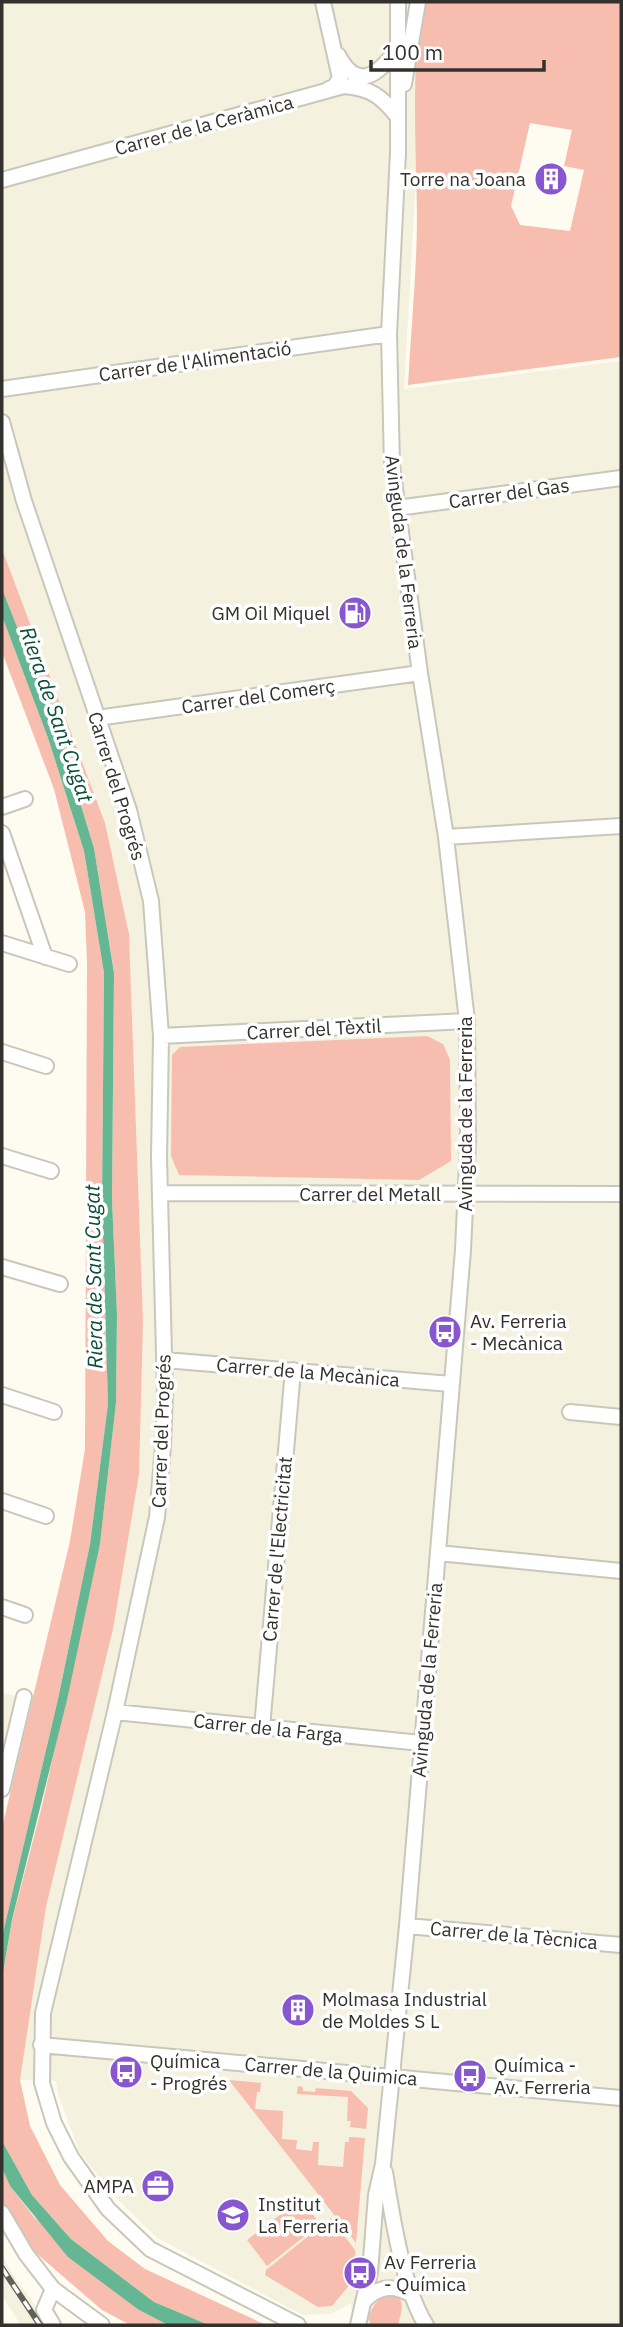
<svg xmlns="http://www.w3.org/2000/svg" width="623" height="2327" font-family="'IBM Plex Sans',sans-serif">
  <rect width="100%" height="100%" fill="#fefcf0"/>
  <path fill="#f4f1de" d="M 2,2 L 426,2 L 404,389 L 621,361 L 621,2325 L 353,2325 L 351,2303 L 331,2314 L 303,2315 L 157,2238 L 110,2192 L 79,2151 L 58,2094 L 56,2081 L 20,2080 L 46,1907 L 113,1629 L 143,1321 L 129,934 L 105,823 L 2,549 Z
    M 2,1693 L 24,1697 L 2,1789 Z
    M 2,2256 L 14,2276 L 49,2325 L 21,2325 L 2,2296 Z"/>
  <path fill="#f7bdae" fill-rule="evenodd" d="M 422,2 L 621,2 L 621,357 L 408,385 C 411,329 417,271 417,215 C 416,143 411,73 422,2 ZM 530,123 L 572,130 L 564,166 L 584,170 L 570,231 L 520,225 L 511,206 Z
    M 2,549 L 105,823 L 129,934 L 143,1321 L 139,1474 L 113,1629 L 46,1907 L 20,2080 L 30,2126 L 60,2185 L 108,2241 L 145,2269 L 266,2325 L 209,2325 L 154,2302 L 71,2239 L 32,2195 L 2,2141 L 2,1979 L 12,1921 L 42,1806 L 100,1544 L 116,1403 L 117,1314 L 112,1200 L 114,972 L 94,848 L 59,734 L 5,598 L 2,589 Z
    M 2,616 L 48,738 L 84,851 L 104,973 L 102,1201 L 108,1404 L 90,1544 L 58,1699 L 2,1937 L 2,1828 L 70,1541 L 85,1449 L 87,963 L 85,912 L 54,789 L 2,652 Z
    M 427,1036 L 443,1044 L 450,1060 L 451,1161 L 419,1180 L 179,1175 L 171,1156 L 172,1055 L 180,1047 Z
    M 229,2080 L 261,2083 L 260,2092 L 257,2092 L 255,2109 L 283,2111 L 282,2139 L 297,2140 L 296,2149 L 312,2151 L 313,2142 L 319,2142 L 318,2165 L 343,2167 L 345,2142 L 349,2142 L 349,2137 L 365,2138 L 356,2243 Z
    M 298,2086 L 303,2087 L 303,2091 L 315,2092 L 316,2088 L 351,2091 L 368,2108 L 366,2129 L 350,2127 L 351,2121 L 347,2121 L 348,2097 L 297,2094 Z
    M 2,2168 L 10,2186 L 34,2217 L 139,2310 L 168,2325 L 130,2325 L 102,2310 L 36,2253 L 2,2203 Z
    M 301,2199 L 320,2224 L 267,2266 L 247,2240 Z
    M 331,2218 L 355,2250 L 357,2276 L 332,2306 L 318,2307 L 265,2275 L 266,2270 Z
    M 393,2294 C 407,2300 401,2312 398,2325 L 371,2325 L 368,2318 C 374,2304 377,2297 393,2294 Z"/>
  <path fill="#65b793" d="M 2,589 L 59,734 L 94,848 L 114,973 L 112,1200 L 117,1314 L 116,1403 L 100,1544 L 67,1700 L 12,1920 L 2,1979 L 2,1937 L 58,1699 L 90,1544 L 108,1404 L 102,1201 L 104,973 L 84,851 L 48,738 L 2,616 Z
    M 2,2141 L 32,2195 L 71,2239 L 154,2302 L 209,2325 L 168,2325 L 139,2310 L 68,2257 L 10,2186 L 2,2168 Z"/>
  <g fill="none" stroke-linecap="round" stroke-linejoin="round">
    <defs>
      <path id="street" d="M 323,2 L 340,78 L 335,86 L 327,90
        M 338,55 C 358,93 379,74 398,48
        M 404,84 L 418,2
        M 2,180 L 344,86 C 370,88 381,96 397,116
        M 2,389 L 389,334
        M 2,422 L 24,501 L 129,810 L 151,901 L 161,1036 L 159,1157 L 165,1393 L 163,1446 L 157,1517 L 115,1712 L 43,2013 L 42,2083 L 54,2123 L 71,2157 L 108,2209 L 150,2249 L 298,2325
        M 397,508 L 621,478
        M 97,718 L 420,673
        M 2,807 L 25,799
        M 2,833 L 45,957
        M 446,837 L 621,826
        M 2,943 L 69,964
        M 161,1036 L 467,1021
        M 2,1052 L 46,1066
        M 2,1156 L 51,1171
        M 161,1193 L 621,1194
        M 2,1267 L 60,1284
        M 165,1360 L 451,1384
        M 2,1395 L 54,1412
        M 570,1412 L 621,1417
        M 2,1501 L 46,1516
        M 438,1553 L 621,1571
        M 2,1607 L 25,1615
        M 115,1712 L 421,1743
        M 262,1728 L 293,1370
        M 2,1789 L 24,1697
        M 407,1926 L 621,1945
        M 41,2045 L 621,2098
        M 385,2172 C 392,2215 403,2289 426,2325
        M 2,2213 L 26,2254 L 53,2289 L 102,2325
        M 363,2302 C 378,2286 393,2284 412,2295
        M 53,2325 L 44,2310 L 53,2289
        M 358,2325 L 370,2272 L 376,2195 L 383,2164 L 407,1926 L 463,1250 L 468,1142 L 467,1021 L 446,837 L 420,673 L 392,466 L 389,334 L 398,153 L 398,2"/>
    </defs>
    <use href="#street" stroke="#c9c7bc" stroke-width="18"/>
    <use href="#street" stroke="#fff" stroke-width="14"/>
    <defs>
      <path id="rail" d="M 2,2268 L 40,2325"/>
    </defs>
    <use href="#rail" stroke="#62615b" stroke-width="6"/>
    <use href="#rail" stroke="#fff" stroke-width="3.5" stroke-dasharray="10" stroke-linecap="butt"/>
  </g>
  <defs>
    <symbol id="building-disc" viewBox="-11 -11 22 22"><circle r="9.5" fill="#8856cf" stroke="#fff"/><path d="M-4-6H4V6H1V3H-1V6H-4ZM-2.5-4.3h1.7v1.8h-1.7ZM.8-4.3h1.7v1.8H.8ZM-2.5-1h1.7V.8h-1.7ZM.8-1h1.7V.8H.8Z" fill="#fff"/></symbol>
    <symbol id="fuel-disc" viewBox="-11 -11 22 22"><circle r="9.5" fill="#8856cf" stroke="#fff"/><path d="M-5.5-6h7V0h2V4h1.3V-2.5L3-4.5l.8-.8L6-3V5H2.5V1h-1V6h-7ZM-4.2-4.7v3.2H.2V-4.7Z" fill="#fff"/></symbol>
    <symbol id="bus-disc" viewBox="-11 -11 22 22"><circle r="9.5" fill="#8856cf" stroke="#fff"/><path d="M-5-6H5V4H4V6H2V4H-2V6H-4V4H-5ZM-3.5-4V0h7V-4ZM-3.5 1.2v1.5H-2V1.2ZM2 1.2v1.5H3.5V1.2Z" fill="#fff"/></symbol>
    <symbol id="office-disc" viewBox="-11 -11 22 22"><circle r="9.5" fill="#8856cf" stroke="#fff"/><path d="M-6-3h4V-5.5h4V-3h4V5H-6ZM-1-4.5V-3h2v-1.5ZM-6 0V1H6V0Z" fill="#fff"/></symbol>
    <symbol id="school-disc" viewBox="-11 -11 22 22"><circle r="9.5" fill="#8856cf" stroke="#fff"/><path d="M0-5L7-2L0 1L-7-2ZM-4 1L0 2.5L4 1V4Q0 6-4 4Z" fill="#fff"/></symbol>
  </defs>
  <g fill-rule="evenodd">
    <use href="#building-disc" x="532" y="160" width="38" height="38"/>
    <use href="#fuel-disc" x="336" y="594" width="38" height="38"/>
    <use href="#bus-disc" x="426" y="1313" width="38" height="38"/>
    <use href="#building-disc" x="279" y="1991" width="38" height="38"/>
    <use href="#bus-disc" x="107" y="2053" width="38" height="38"/>
    <use href="#bus-disc" x="451" y="2057" width="38" height="38"/>
    <use href="#office-disc" x="139" y="2167" width="38" height="38"/>
    <use href="#school-disc" x="214" y="2196" width="38" height="38"/>
    <use href="#bus-disc" x="341" y="2254" width="38" height="38"/>
  </g>
  <g text-anchor="middle" dominant-baseline="central" stroke-width="7" stroke-linejoin="round" paint-order="stroke">
    <g font-size="19" fill="#32312d" stroke="#fff">
      <text transform="translate(204 125) rotate(-15)">Carrer de la Ceràmica</text>
      <text transform="translate(195 361) rotate(-8)">Carrer de l'Alimentació</text>
      <text transform="translate(509 493) rotate(-8)">Carrer del Gas</text>
      <text transform="translate(404 552) rotate(83)">Avinguda de la Ferreria</text>
      <text transform="translate(258 696) rotate(-8)">Carrer del Comerç</text>
      <text transform="translate(117 786) rotate(73)">Carrer del Progrés</text>
      <text transform="translate(314 1029) rotate(-3)">Carrer del Tèxtil</text>
      <text transform="translate(465 1114) rotate(-90)">Avinguda de la Ferreria</text>
      <text x="370" y="1194">Carrer del Metall</text>
      <text transform="translate(308 1372) rotate(5)">Carrer de la Mecànica</text>
      <text transform="translate(161 1431) rotate(-88)">Carrer del Progrés</text>
      <text transform="translate(277 1549) rotate(-85)">Carrer de l'Electricitat</text>
      <text transform="translate(427 1680) rotate(-85)">Avinguda de la Ferreria</text>
      <text transform="translate(268 1728) rotate(6)">Carrer de la Farga</text>
      <text transform="translate(514 1935) rotate(5)">Carrer de la Tècnica</text>
      <text transform="translate(331 2071) rotate(5)">Carrer de la Quimica</text>
    </g>
    <g font-size="19" fill="#32312d" stroke="#fff" text-anchor="start">
      <text x="526" y="179" text-anchor="end">Torre na Joana</text>
      <text x="330" y="613" text-anchor="end">GM Oil Miquel</text>
      <text x="470" y="1321">Av. Ferreria<tspan x="470" dy="22">- Mecànica</tspan></text>
      <text x="322" y="1999">Molmasa Industrial<tspan x="322" dy="22">de Moldes S L</tspan></text>
      <text x="150" y="2061">Química<tspan x="150" dy="22">- Progrés</tspan></text>
      <text x="494" y="2065">Química -<tspan x="494" dy="22">Av. Ferreria</tspan></text>
      <text x="134" y="2186" text-anchor="end">AMPA</text>
      <text x="258" y="2204">Institut<tspan x="258" dy="22">La Ferreria</tspan></text>
      <text x="384" y="2262">Av Ferreria<tspan x="384" dy="22">- Química</tspan></text>
    </g>
    <g font-size="21" font-style="italic" fill="#094e36" stroke="#fff">
      <text transform="translate(57 714) rotate(71)">Riera de Sant Cugat</text>
      <text transform="translate(93 1277) rotate(-91)">Riera de Sant Cugat</text>
    </g>
  </g>
  <rect width="623" height="2327" fill="none" stroke="#32312d" stroke-width="7"/>
  <path d="M371 60v10h173v-10" fill="none" stroke="#32312d" stroke-width="3.5"/>
  <text x="382" y="60" font-size="21" fill="#32312d" stroke="#ffffff" stroke-width="5" paint-order="stroke">100 m</text>
</svg>
